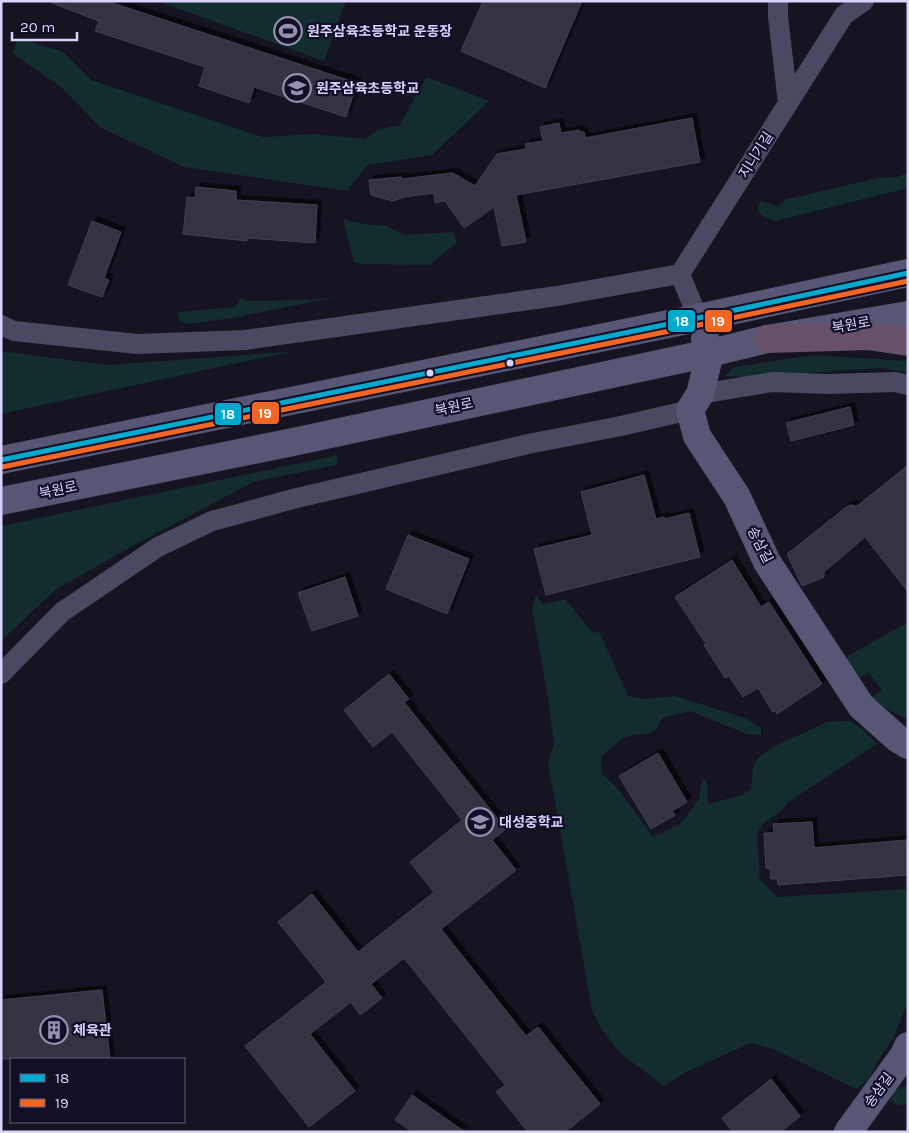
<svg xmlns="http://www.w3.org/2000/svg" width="909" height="1133" font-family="Karla,'Noto Sans KR',sans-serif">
  <defs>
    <filter id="shadow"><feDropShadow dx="4.5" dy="-4.5" stdDeviation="0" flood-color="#0009"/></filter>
  </defs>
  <rect width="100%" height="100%" fill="#161421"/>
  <path fill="#132c2d" d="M 157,1 L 346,1 L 324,61 Z
    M 18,38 L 63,52 L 91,80 L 263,137 L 314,134 L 365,139 L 380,129 L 400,125 L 427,77 L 489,101 L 432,155 L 367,165 L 347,191 L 184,167 L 101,128 L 61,87 L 12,53 Z
    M 908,173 L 908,188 L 775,221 L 763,216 L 757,209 L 761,201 L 778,206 L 787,199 L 878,178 L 897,177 Z
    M 343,219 L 363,224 L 387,226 L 404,235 L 453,232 L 457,243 L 429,265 L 359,264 L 354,262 Z
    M 346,295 L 233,318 L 188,324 L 181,322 L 176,312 L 235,307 L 241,298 L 250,301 L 322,299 Z
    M 1,351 L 107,365 L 289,352 L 1,414 Z
    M 814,355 L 908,361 L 908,373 L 882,368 L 741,377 L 725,376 L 734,367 Z
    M 338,455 L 337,465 L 253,482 L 129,548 L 55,590 L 1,641 L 1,526 Z
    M 536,595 L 543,604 L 565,599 L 593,633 L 599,631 L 628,696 L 646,699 L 675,696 L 745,718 L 761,728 L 761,735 L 747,734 L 690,711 L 662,718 C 652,742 646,729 627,737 C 617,741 609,750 601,756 L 602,774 L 619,790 L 653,837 L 681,823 L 699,799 L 702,780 L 707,781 L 708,804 L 742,795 L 751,789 L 753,766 L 758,758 L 773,747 L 827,722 L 850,721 L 863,730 L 877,744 L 788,802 L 781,811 L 765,822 L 757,832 L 760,880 L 777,897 L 908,889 L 908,1002 L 893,1039 L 877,1062 L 869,1079 L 856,1089 L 776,1050 L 751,1043 L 686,1072 L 664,1086 L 620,1053 L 600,1027 L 592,1010 L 548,763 L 554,744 L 548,698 L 532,609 Z
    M 908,622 L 908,720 L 869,699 L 882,690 L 869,673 L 855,680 L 841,660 Z
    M 900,1087 L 908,1087 L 908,1104 L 895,1105 L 889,1095 Z"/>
  <path fill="#343243" stroke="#433f54" filter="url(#shadow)" d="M 52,1 L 106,1 L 357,83 L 346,117 L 254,87 L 249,103 L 199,86 L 205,67 L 95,31 L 99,21 L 52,3 Z
    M 483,1 L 582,1 L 545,88 L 461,51 Z
    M 692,118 L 700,162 L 516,195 L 526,242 L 502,246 L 494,207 L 464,228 L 445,201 L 435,203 L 434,193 L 404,197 L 393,201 L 371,195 L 369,180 L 401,177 L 402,179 L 453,173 L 475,186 L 497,154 L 526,149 L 525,144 L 543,141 L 540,127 L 559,123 L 561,133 L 579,130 L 580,132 L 584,132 L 585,138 Z
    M 196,187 L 236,191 L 236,200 L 317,205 L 315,243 L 247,238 L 247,241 L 183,234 L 187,197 L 195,198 Z
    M 92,221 L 121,232 L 104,278 L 109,280 L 102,297 L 68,285 Z
    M 850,407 L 854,425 L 791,441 L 786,423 Z
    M 908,465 L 908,592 L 865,537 L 824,572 L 824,577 L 802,586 L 787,554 L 845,508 L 850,505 L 857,506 Z
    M 644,475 L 656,519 L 664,517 L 665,519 L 689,513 L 700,557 L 546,595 L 534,549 L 592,535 L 581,492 Z
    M 408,535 L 469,559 L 447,614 L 386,589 Z
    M 732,560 L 761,607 L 769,602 L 822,684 L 777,714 L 775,711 L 773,712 L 758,688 L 743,697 L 729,676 L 725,678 L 704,645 L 706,644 L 675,597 Z
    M 345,577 L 358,616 L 312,631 L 298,593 Z
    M 389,674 L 409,699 L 404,702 L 506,829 L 492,840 L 516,870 L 441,929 L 526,1036 L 538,1027 L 600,1104 L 565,1132 L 528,1132 L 496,1092 L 505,1085 L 404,958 L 371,984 L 382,998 L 360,1015 L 351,1002 L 310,1034 L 355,1091 L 309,1127 L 245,1046 L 326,982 L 278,922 L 312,894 L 358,952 L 434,892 L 410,862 L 462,820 L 392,732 L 373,747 L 344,710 Z
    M 658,753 L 687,802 L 672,811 L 675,815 L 651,829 L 619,776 Z
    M 812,822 L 814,848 L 908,840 L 908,875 L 778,885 L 777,879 L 771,879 L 770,869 L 766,868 L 764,833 L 774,833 L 773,824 Z
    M 102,990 L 110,1059 L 1,1059 L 1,1000 Z
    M 771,1079 L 800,1116 L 781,1132 L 733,1132 L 722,1118 Z
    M 412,1095 L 465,1132 L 413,1132 L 395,1120 Z"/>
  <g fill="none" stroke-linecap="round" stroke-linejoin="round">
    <path stroke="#4a4962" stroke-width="20" d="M 778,1 L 778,16 L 788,103
      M 698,318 L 680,274 L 844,15 L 864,1
      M 1,325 L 14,331 L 137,344 L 245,340 L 557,296 L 680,274
      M 700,394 L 772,382 L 828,384 L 895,382 L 908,385
      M 1,674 L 62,612 L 158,547 L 212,521 L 297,498 L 528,444 L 621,426 L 690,410"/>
    <path stroke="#575674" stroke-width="28" d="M 705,339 L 710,353 L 700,394 L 690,410 L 697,436 L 737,497 L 767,562 L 861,706 L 898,739 L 908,745
      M 1,460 L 698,318 L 908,273
      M 1,501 L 293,442 L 710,353 L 767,339 L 908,315
      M 848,1132 L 904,1055 L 908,1046"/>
    <path stroke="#67516a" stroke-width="28" d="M 767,339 L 868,336 L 908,342"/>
    <defs>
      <path id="bus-1" d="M 1,460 L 698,318 L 908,273"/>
      <path id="bus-2" d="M 2,467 L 699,325 L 908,281"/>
    </defs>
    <use href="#bus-1" stroke="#130f26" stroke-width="9"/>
    <use href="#bus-2" stroke="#130f26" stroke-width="9"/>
    <use href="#bus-1" stroke="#00a9ce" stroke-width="5"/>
    <use href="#bus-2" stroke="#f26522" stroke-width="5"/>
  </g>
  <defs>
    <symbol id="stadium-ring" viewBox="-11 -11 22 22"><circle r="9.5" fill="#130f26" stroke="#9591b1" stroke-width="1.5"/><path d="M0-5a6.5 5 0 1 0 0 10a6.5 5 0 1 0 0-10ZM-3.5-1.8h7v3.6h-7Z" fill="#9591b1"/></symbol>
    <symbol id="school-ring" viewBox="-11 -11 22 22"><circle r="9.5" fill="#130f26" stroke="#9591b1" stroke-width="1.5"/><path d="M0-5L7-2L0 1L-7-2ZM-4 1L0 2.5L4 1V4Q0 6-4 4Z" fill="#9591b1"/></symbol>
    <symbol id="building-ring" viewBox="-11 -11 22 22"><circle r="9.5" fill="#130f26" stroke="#9591b1" stroke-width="1.5"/><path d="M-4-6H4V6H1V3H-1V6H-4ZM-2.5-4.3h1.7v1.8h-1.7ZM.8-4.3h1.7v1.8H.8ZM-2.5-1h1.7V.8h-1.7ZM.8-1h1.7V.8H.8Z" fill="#9591b1"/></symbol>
  </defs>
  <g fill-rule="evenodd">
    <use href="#stadium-ring" x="272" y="15" width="32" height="32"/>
    <use href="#school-ring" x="281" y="72" width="32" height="32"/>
    <use href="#school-ring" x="464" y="806" width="32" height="32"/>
    <use href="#building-ring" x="38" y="1014" width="32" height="32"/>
  </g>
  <g fill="#d9d4ff" stroke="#130f26" stroke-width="2">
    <circle cx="510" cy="363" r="4.5"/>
    <circle cx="430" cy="373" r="4.5"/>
  </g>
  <g text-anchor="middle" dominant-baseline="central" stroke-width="4.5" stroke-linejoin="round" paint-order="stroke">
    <g font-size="14" font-weight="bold" fill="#d9d4ff" stroke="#130f26" text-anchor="start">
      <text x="307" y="31">원주삼육초등학교 운동장</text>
      <text x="316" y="88">원주삼육초등학교</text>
      <text x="499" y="822">대성중학교</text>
      <text x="73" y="1030">체육관</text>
    </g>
    <g font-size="14" fill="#d9d4ff" stroke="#130f26">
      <text transform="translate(756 155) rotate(-58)">지니기길</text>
      <text transform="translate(851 325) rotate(-10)">북원로</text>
      <text transform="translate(454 407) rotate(-12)">북원로</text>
      <text transform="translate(58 490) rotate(-12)">북원로</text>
      <text transform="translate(760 545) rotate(63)">송삼길</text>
      <text transform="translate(879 1090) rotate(-54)">송삼길</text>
    </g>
  </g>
  <g stroke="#130f26" stroke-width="2">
    <rect x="704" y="309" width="29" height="24" rx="5" fill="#f26522"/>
    <rect x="667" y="309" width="29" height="24" rx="5" fill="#00a9ce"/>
    <rect x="251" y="401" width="29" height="24" rx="5" fill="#f26522"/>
    <rect x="214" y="402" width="28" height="24" rx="5" fill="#00a9ce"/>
  </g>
  <g font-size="14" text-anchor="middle" font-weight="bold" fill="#fff">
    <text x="718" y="326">19</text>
    <text x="682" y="326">18</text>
    <text x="265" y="418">19</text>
    <text x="228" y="419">18</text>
  </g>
  <rect width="909" height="1133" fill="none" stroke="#d9d4ff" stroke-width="5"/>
  <rect x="10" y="1058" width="175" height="65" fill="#130f26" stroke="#625e7d"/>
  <rect x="20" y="1074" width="25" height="8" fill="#00a9ce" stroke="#625e7d"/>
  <text x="55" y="1083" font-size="15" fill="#d9d4ff">18</text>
  <rect x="20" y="1099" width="25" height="8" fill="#f26522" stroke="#625e7d"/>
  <text x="55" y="1108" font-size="15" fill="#d9d4ff">19</text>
  <path d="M12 32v8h65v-8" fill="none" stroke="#d9d4ff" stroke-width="2.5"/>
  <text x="20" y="32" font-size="15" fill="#d9d4ff" stroke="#130f26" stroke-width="4" paint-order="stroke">20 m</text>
</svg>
